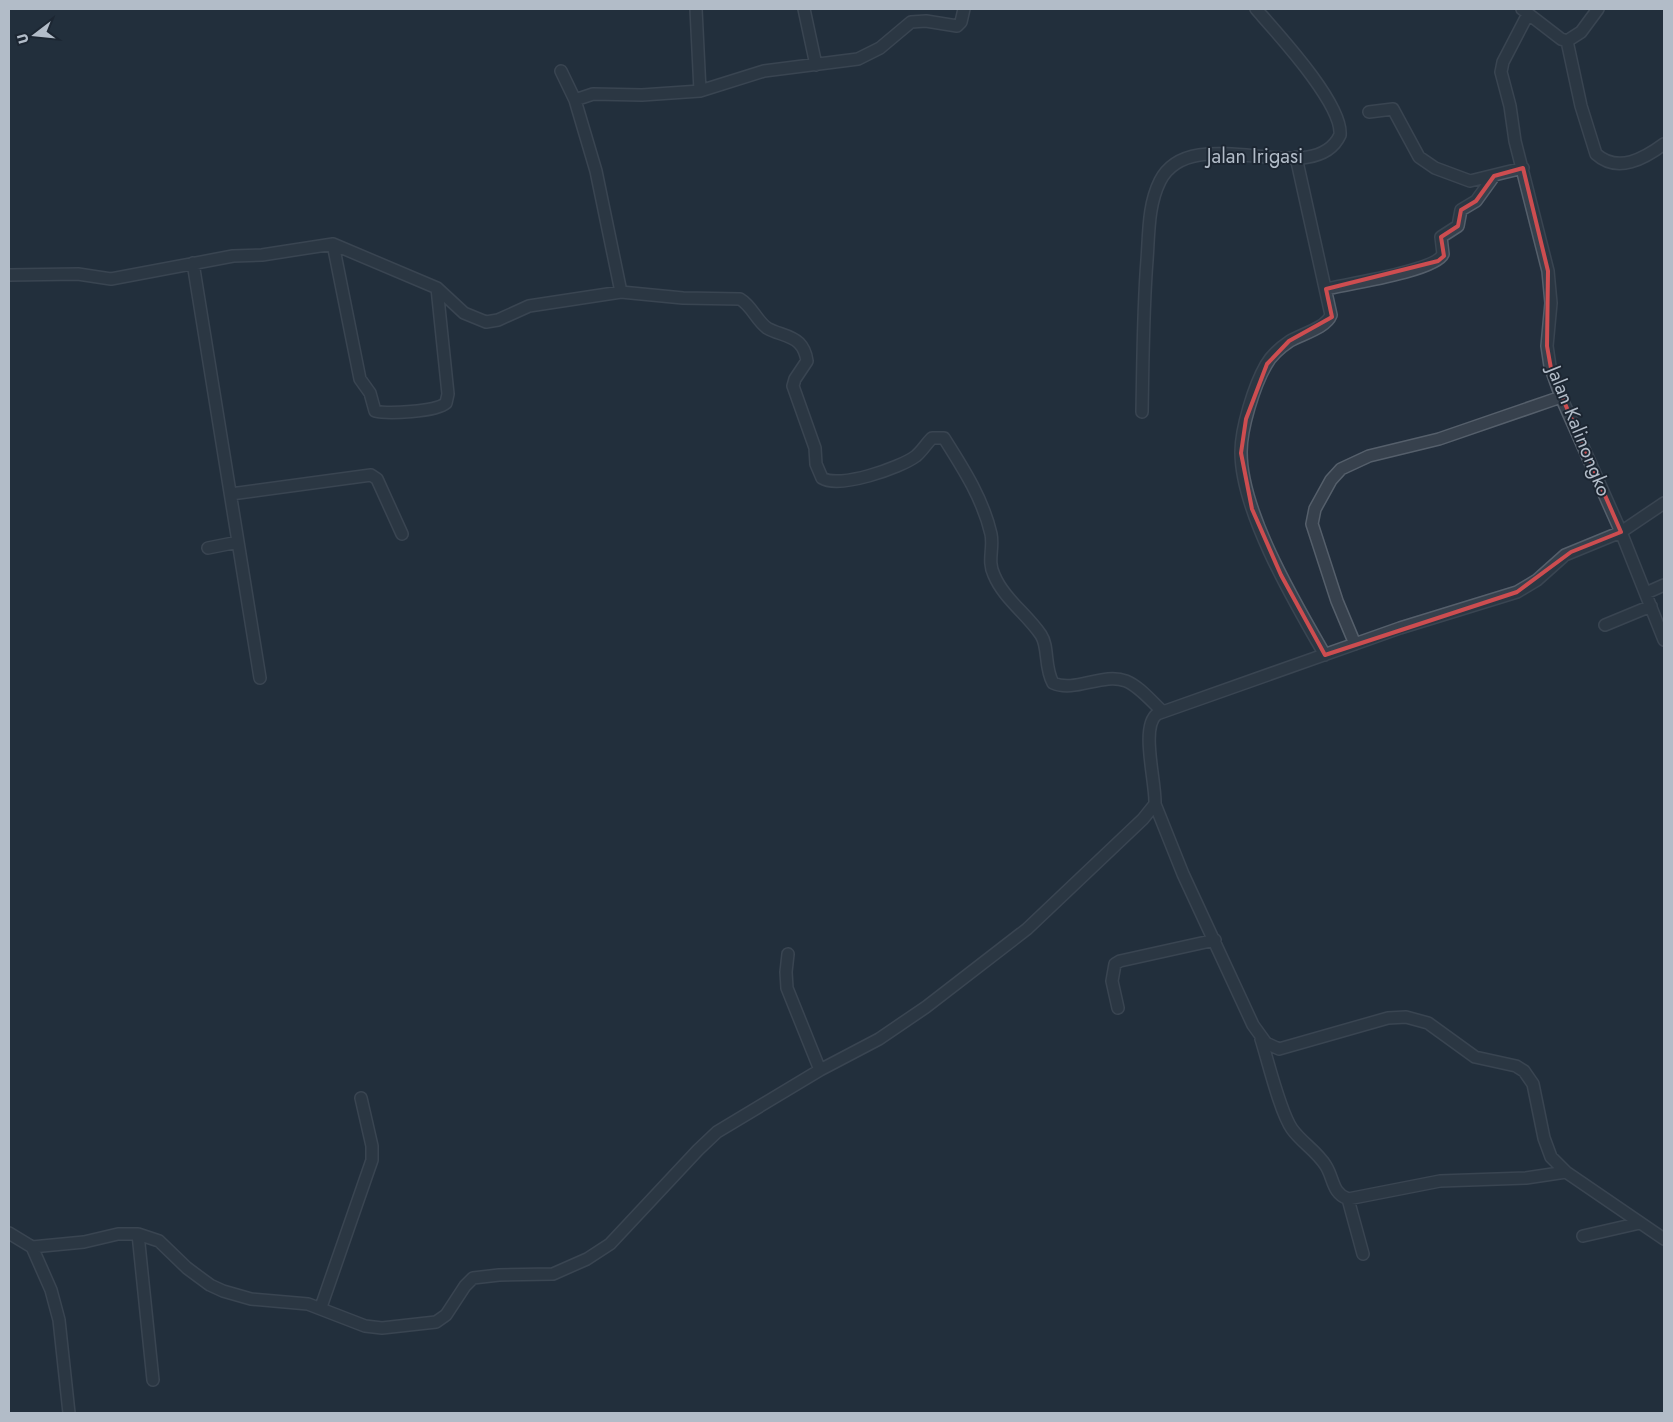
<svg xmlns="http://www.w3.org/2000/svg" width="1673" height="1422" font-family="Jost,sans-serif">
  <rect width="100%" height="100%" fill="#232f3d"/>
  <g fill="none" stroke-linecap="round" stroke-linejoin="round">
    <defs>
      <path id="minor" d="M 696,9 L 700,91
        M 804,9 L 816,65
        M 1522,9 L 1561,39 L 1567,41
        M 1528,14 L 1503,62 L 1501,72 L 1510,106 L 1515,141 L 1548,271 L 1551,303 L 1547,346 L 1550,366 L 1561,397 L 1621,532 L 1664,640
        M 1567,41 L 1581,106 L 1596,154 C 1618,174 1645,158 1664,144
        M 1567,41 L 1581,32 L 1598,9
        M 561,71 L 575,100
        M 1369,112 L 1393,109 L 1419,157 L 1435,168 L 1470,181 L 1523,168
        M 1296,157 L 1331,315 C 1326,328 1302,334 1290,341 C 1281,347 1271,356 1266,365 C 1254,386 1241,428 1241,452 C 1241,512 1295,603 1325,655
        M 333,244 L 360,379 L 370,393 L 375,411 C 387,414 436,412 446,403 L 448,394 L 437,288
        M 193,263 L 260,678
        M 9,275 L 78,274 L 111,279 L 233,256 L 262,255 L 333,244 L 437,288 L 464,313 L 486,322 L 498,320 L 529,306 L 621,292 L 683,298 L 740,299 C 752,306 756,320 767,328 C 777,334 791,335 799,343 C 804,348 806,354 807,361 L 795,379 L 793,386 L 815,448 L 816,464 L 822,478 C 839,489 900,468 916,456 C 922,451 926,444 932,438 L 944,438 C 963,468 983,499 991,534 C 994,548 987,561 994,575 C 1004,599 1027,614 1041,635 C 1049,647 1044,667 1053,683 C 1075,693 1103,672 1126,681 C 1139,686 1152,702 1162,711
        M 1326,289 C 1347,284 1436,271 1443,254 L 1441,237 L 1458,226 L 1461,210 L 1476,201 L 1494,176
        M 621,292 L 596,171 L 575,100 L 593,94 L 642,95 L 700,91 L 764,71 L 858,59 L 880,48 L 911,22 L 926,21 L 957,26 L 961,22 L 964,9
        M 1142,412 C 1143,361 1143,310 1147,260 C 1149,233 1148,205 1160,181 C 1192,118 1314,192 1340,135 C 1343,104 1277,33 1256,9
        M 231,494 L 371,475 L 377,479 L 402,534
        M 208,548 L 238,542
        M 1646,593 L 1664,585
        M 1605,625 L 1651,606
        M 1355,644 L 1337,601 L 1312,524 L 1315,509 L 1331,480 L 1341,469 L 1369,456 L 1439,439 L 1561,397
        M 1155,804 L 1183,874 L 1253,1025 L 1266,1043 L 1279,1049 L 1388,1018 L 1406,1017 L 1428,1023 L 1475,1057 L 1516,1066 L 1524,1071 L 1533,1084 L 1544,1138 L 1551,1157 L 1566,1172 L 1664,1239
        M 788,954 L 786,972 L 787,988 L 820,1070
        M 1118,1008 L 1112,981 L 1115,964 L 1120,961 L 1215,940
        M 1261,1039 C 1268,1061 1280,1112 1292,1129 C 1302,1143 1317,1151 1326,1166 C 1334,1179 1332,1193 1348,1199 L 1440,1181 L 1526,1178 L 1566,1172
        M 1348,1199 L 1363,1254
        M 9,1233 L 32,1247 L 84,1242 L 118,1234 L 138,1234 L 159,1241 L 187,1268 L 210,1285 L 223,1291 L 251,1299 L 308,1304 L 365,1326 L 382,1328 L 436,1322 L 446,1315 L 465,1286 L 473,1278 L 499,1275 L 553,1274 L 587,1259 L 610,1244 L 698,1150 L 717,1132 L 820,1070 L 879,1039 L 926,1007 L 1027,929 L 1143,819 L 1155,804 C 1156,782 1140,727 1157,714 L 1400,628 L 1517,592 L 1537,580 L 1565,555 L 1621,532 L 1664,503
        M 138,1234 L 153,1380
        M 1583,1236 L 1640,1223
        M 32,1247 L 51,1290 L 59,1320 L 69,1413
        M 321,1307 L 372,1160 L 372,1146 L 361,1098"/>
    </defs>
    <use href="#minor" stroke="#555f6b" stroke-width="14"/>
    <use href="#minor" stroke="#37414d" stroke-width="11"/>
  </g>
  <path d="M0 0H1673V1422H0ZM 1523,168 L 1548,271 L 1547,346 L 1552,374 L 1621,532 L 1571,552 L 1517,592 L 1325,655 L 1281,575 L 1252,509 L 1241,453 L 1246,419 L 1267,364 L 1289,341 L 1332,317 L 1326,289 L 1438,261 L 1444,256 L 1441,237 L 1458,226 L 1461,210 L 1476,201 L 1494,176 Z" fill="#232f3d" fill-opacity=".55" fill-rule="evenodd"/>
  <path fill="none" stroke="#cd4d50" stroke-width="4" stroke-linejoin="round" d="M 1523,168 L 1548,271 L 1547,346 L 1552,374 L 1621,532 L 1571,552 L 1517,592 L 1325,655 L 1281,575 L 1252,509 L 1241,453 L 1246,419 L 1267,364 L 1289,341 L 1332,317 L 1326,289 L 1438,261 L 1444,256 L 1441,237 L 1458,226 L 1461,210 L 1476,201 L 1494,176 Z"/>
  <g text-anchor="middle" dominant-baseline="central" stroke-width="4" stroke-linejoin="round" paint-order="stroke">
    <g font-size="20" fill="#b2bcc8" stroke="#1c2632">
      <text x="1255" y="156">Jalan Irigasi</text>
      <text transform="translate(1579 431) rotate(68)">Jalan Kalinongko</text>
    </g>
  </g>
  <rect width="1673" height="1422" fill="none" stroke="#b2bcc8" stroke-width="20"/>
  <g transform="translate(35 35) rotate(254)" stroke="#1c2632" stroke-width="4" paint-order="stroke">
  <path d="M0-4L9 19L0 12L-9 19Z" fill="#b2bcc8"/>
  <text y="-8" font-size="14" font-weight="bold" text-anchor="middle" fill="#b2bcc8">U</text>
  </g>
</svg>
